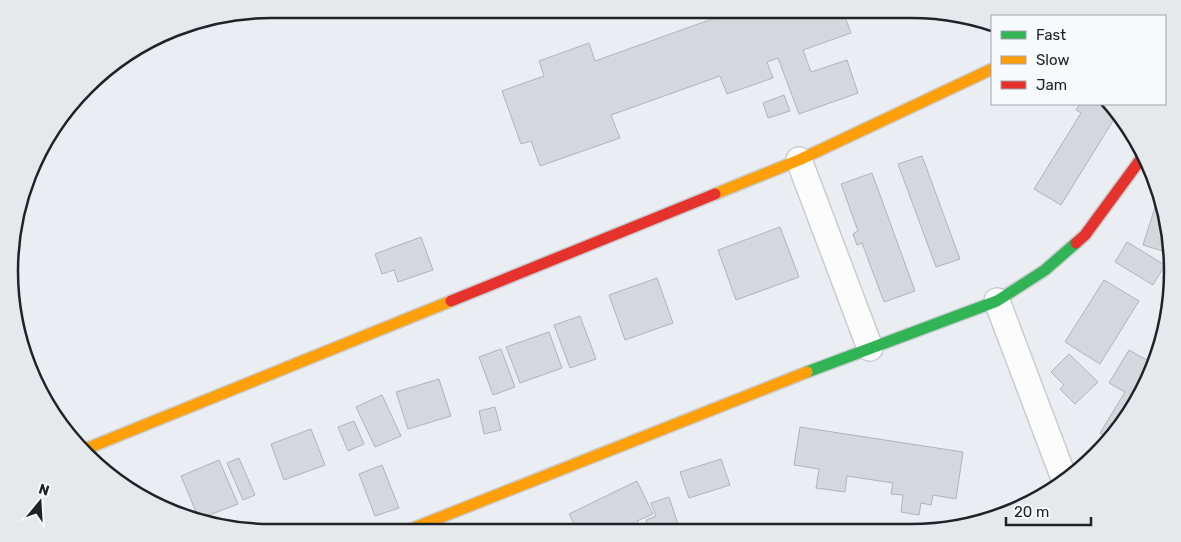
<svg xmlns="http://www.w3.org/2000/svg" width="1181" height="542" font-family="Rubik,sans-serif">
  <rect width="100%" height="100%" fill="#eaeef2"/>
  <path fill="#d4d7db" stroke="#b0b3b7" d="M 740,9 L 842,9 L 851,33 L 803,50 L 811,72 L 847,60 L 858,93 L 799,114 L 778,58 L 767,62 L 773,78 L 727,94 L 720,76 L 611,115 L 620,138 L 540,166 L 531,141 L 521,144 L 502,91 L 544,76 L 539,61 L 589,43 L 595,61 Z
    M 784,95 L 790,111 L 768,118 L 763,103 Z
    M 1080,104 L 1102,104 L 1111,109 L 1116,116 L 1061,205 L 1034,189 L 1081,113 L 1076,110 Z
    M 922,156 L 960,259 L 936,267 L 898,164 Z
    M 872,173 L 915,291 L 884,302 L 862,243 L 857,245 L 853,234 L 858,231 L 841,184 Z
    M 1158,198 L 1169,253 L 1143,245 Z
    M 780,227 L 799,277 L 736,300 L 718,250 Z
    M 421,237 L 433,270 L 398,282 L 394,270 L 382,274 L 375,254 Z
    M 1127,242 L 1165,265 L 1153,285 L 1115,262 Z
    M 657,278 L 673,323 L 625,340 L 609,295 Z
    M 1104,280 L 1139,301 L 1100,364 L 1065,342 Z
    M 580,316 L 596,359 L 570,368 L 554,325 Z
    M 549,332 L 562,368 L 520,383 L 506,347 Z
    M 501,349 L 515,387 L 493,395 L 479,357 Z
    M 1129,350 L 1154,364 L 1152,371 L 1118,430 L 1110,439 L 1100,433 L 1125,392 L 1109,383 Z
    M 1069,354 L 1098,382 L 1075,404 L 1060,389 L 1064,385 L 1051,372 Z
    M 439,379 L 451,416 L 408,429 L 396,392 Z
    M 382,395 L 401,436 L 375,447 L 356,407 Z
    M 495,407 L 501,430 L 484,434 L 479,411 Z
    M 354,421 L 364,444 L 348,451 L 338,427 Z
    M 800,427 L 963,452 L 956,499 L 933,495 L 931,505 L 921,503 L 919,515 L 901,512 L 903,495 L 891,494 L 893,483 L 847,476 L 845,492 L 816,488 L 819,469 L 794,465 Z
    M 311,429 L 325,465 L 284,480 L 271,444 Z
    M 239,458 L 255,495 L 243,500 L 227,463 Z
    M 721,459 L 730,485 L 689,498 L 680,472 Z
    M 219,460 L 238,504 L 199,519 L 181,476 Z
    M 382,465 L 399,508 L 375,516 L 359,474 Z
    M 637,481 L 653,514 L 637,521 L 642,532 L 578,532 L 569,514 Z
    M 669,497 L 678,524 L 650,532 L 646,520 L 656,516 L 651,503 Z
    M 751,525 L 754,532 L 737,532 Z
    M 514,526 L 517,532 L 503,532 Z"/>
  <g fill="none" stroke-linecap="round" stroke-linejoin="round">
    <defs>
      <path id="street" d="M 799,160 L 870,348
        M 997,301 L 1065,481"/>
      <path id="fast" d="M 807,372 L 997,301 L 1045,270 L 1076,243"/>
      <path id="slow" d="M 715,194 L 799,160 L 992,69
        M 83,450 L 451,301
        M 401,533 L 807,372"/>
      <path id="jam" d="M 1076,243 L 1085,235 L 1143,156
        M 451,301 L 715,194"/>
    </defs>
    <use href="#street" stroke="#c9cccf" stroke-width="28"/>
    <use href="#fast" stroke="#c9cccf" stroke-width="14"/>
    <use href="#slow" stroke="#c9cccf" stroke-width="14"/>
    <use href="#jam" stroke="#c9cccf" stroke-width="14"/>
    <use href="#street" stroke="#fcfcfd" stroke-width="25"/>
    <use href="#fast" stroke="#30b455" stroke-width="11"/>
    <use href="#slow" stroke="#ff9f0a" stroke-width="11"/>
    <use href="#jam" stroke="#e5322d" stroke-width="11"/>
  </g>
  <path d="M0 0H1181V542H0ZM271 18H911A253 253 0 0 1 1164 271V271A253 253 0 0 1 911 524H271A253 253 0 0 1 18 271V271A253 253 0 0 1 271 18Z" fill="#e6e9ec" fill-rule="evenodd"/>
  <path fill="none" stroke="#202326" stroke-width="2.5" d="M271 18H911A253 253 0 0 1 1164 271V271A253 253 0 0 1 911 524H271A253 253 0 0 1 18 271V271A253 253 0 0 1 271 18Z"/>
  <rect x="991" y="15" width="175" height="90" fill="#f7fafd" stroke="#a1a4a7"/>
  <rect x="1001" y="31" width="25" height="8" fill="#30b455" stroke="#a1a4a7"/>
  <text x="1036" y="40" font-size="15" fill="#202326">Fast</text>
  <rect x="1001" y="56" width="25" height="8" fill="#ff9f0a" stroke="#a1a4a7"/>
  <text x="1036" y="65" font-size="15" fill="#202326">Slow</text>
  <rect x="1001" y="81" width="25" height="8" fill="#e5322d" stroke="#a1a4a7"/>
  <text x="1036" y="90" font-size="15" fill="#202326">Jam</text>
  <g transform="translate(40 502) rotate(18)" stroke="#f7fafd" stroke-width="4" paint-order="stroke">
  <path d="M0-4L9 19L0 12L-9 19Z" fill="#202326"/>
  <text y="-8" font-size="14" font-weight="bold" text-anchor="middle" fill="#202326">N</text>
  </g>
  <path d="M1006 517v8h85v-8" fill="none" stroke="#202326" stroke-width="2.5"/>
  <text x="1014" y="517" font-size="15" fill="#202326" stroke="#f7fafd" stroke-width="4" paint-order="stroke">20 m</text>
</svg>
